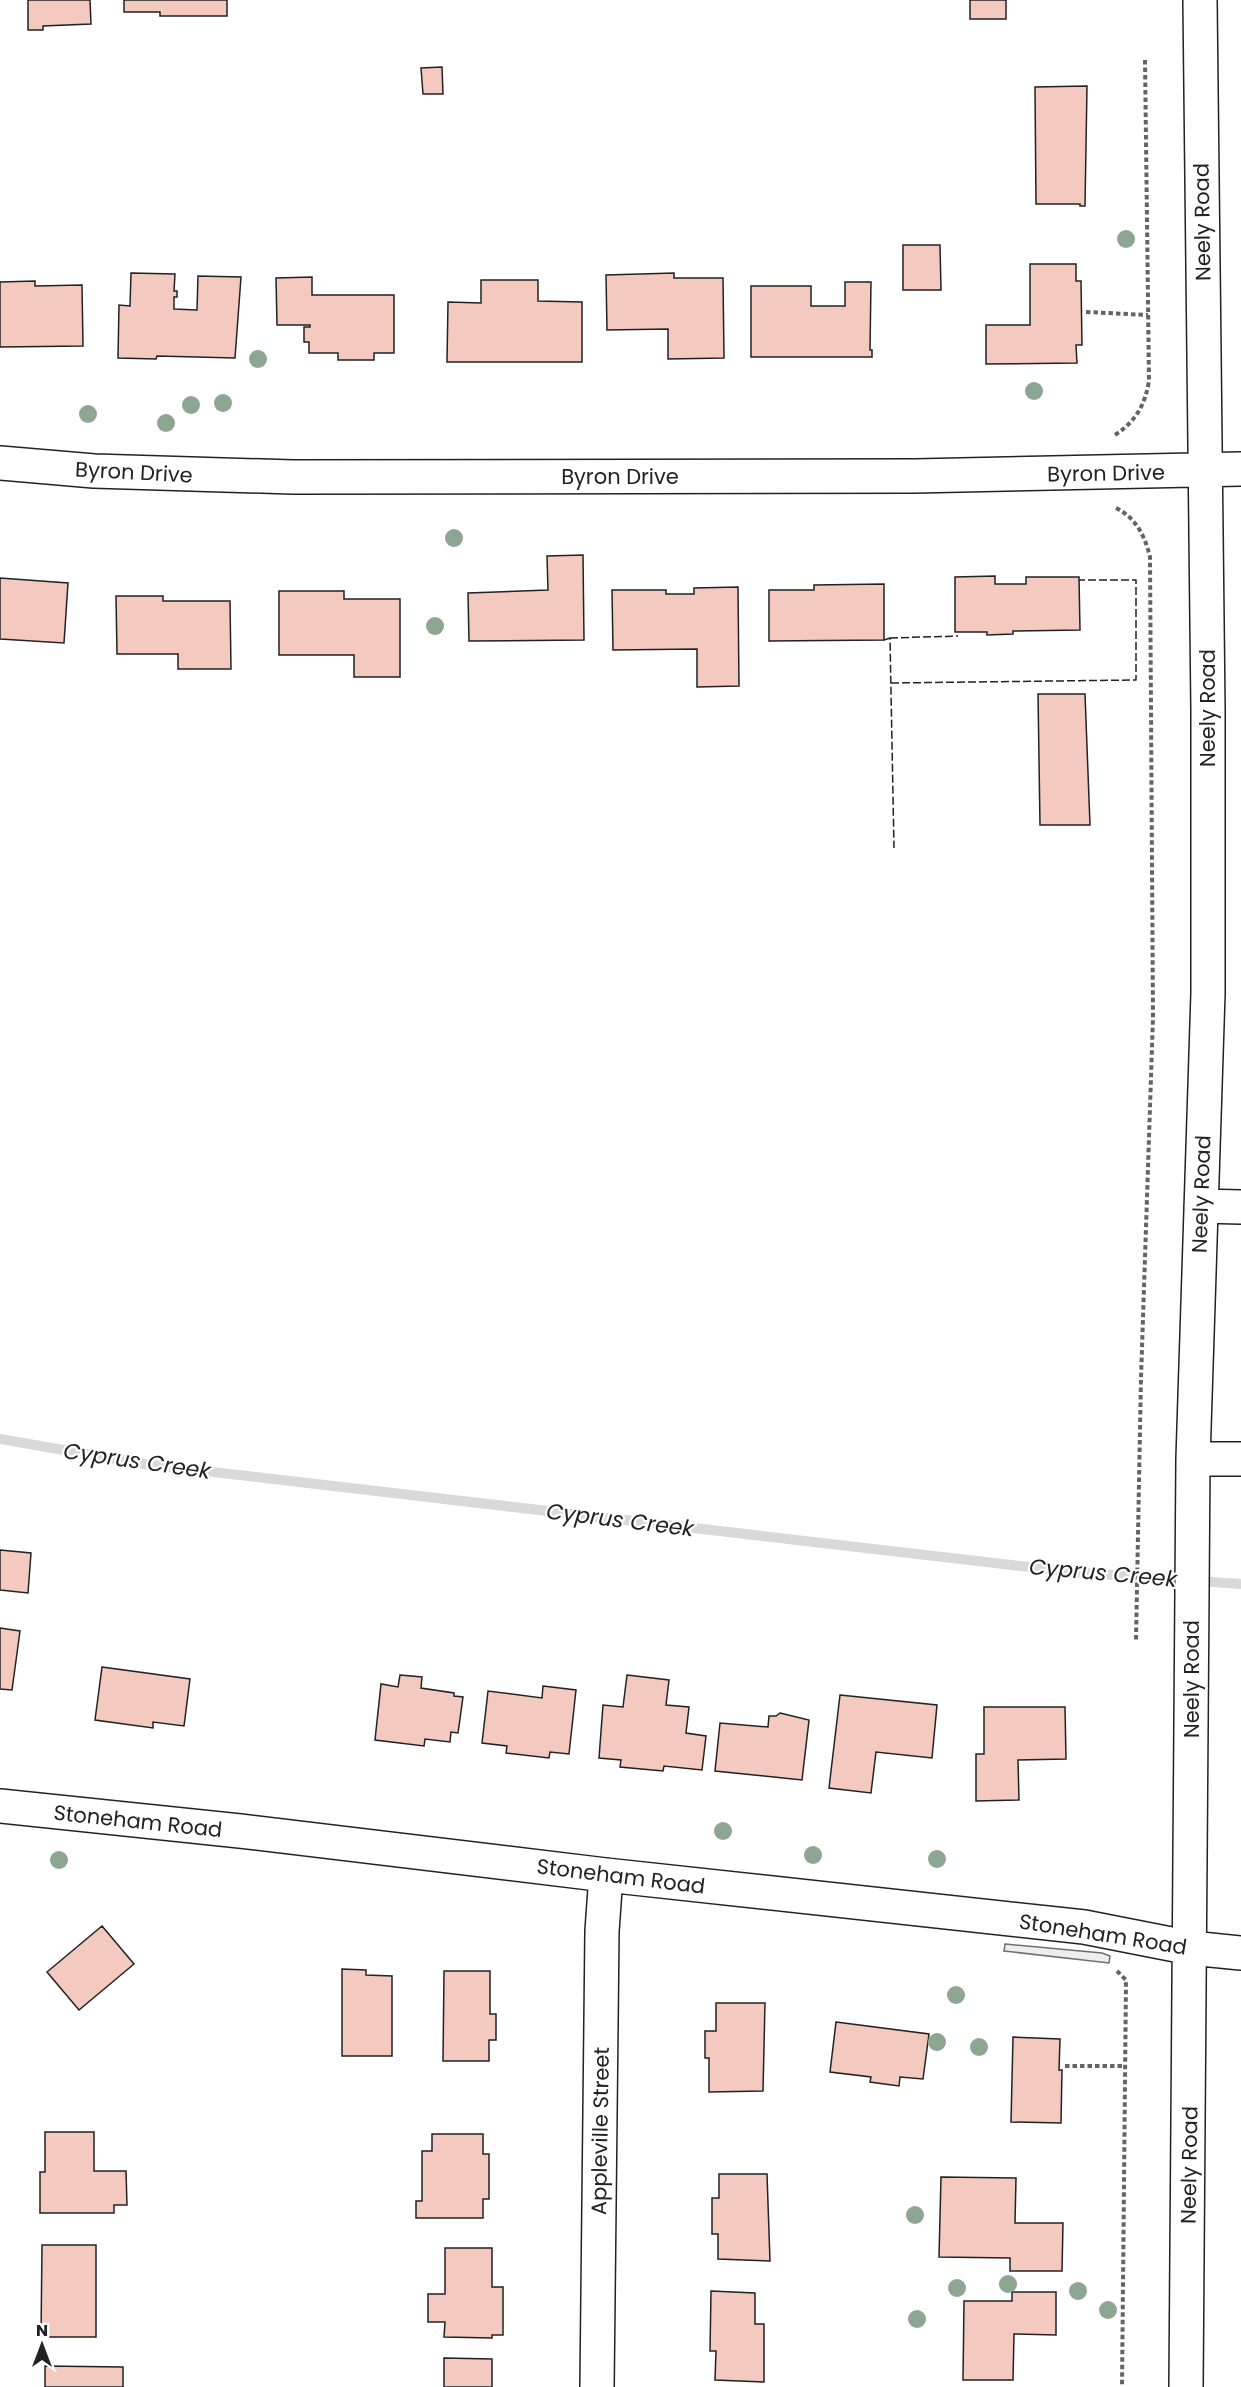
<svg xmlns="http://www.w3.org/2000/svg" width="1241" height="2387" font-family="Poppins,sans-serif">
  <rect width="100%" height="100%" fill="#fff"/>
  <path fill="#eee" stroke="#6f6f6f" stroke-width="1.5" d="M 1005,1944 L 1102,1953 L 1110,1956 L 1109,1963 L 1004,1951 Z"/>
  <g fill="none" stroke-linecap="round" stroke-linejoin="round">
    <path stroke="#d9d9d9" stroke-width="10" d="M 0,1439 L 144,1464 L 1072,1572 L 1241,1584"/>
  </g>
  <path fill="#f3c9c0" stroke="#222" stroke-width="1.5" d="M 28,0 L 90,0 L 91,24 L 43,26 L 43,30 L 28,30 Z
    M 124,0 L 227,0 L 227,16 L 160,16 L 160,12 L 124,12 Z
    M 970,0 L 1006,0 L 1006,19 L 970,19 Z
    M 442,67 L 443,94 L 423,94 L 421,68 Z
    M 1087,86 L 1085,206 L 1080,206 L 1080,204 L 1036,204 L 1035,87 Z
    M 903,245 L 940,245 L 941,290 L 903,290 Z
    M 1030,264 L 1076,264 L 1076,281 L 1081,281 L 1082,345 L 1076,345 L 1077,363 L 986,364 L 986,325 L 1030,325 Z
    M 131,273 L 175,274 L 174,291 L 177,291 L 177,297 L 174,297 L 174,309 L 197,310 L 198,276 L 241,277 L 235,358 L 157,356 L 156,359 L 118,358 L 119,305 L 130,306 Z
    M 674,273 L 674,278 L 723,278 L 724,358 L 668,359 L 668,329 L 607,330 L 606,275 Z
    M 312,277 L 312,295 L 394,295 L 394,353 L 374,353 L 374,360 L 338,360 L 338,353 L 309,353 L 309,342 L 304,342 L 304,327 L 310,327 L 310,325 L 277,325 L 276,278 Z
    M 481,280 L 538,280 L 538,301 L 582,302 L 582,362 L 447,362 L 448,302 L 481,303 Z
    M 35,281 L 35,286 L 82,285 L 83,346 L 0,347 L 0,282 Z
    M 845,282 L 871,282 L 870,350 L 872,350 L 872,357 L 751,357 L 751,286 L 811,286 L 811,306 L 845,306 Z
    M 583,555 L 584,640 L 469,641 L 468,593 L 548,590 L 547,556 Z
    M 995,576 L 995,584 L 1026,584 L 1026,577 L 1079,577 L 1080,630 L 1013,631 L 1013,634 L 987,635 L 987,632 L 955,632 L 955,577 Z
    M 0,578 L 68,583 L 64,643 L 0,639 Z
    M 884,584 L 884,640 L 769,641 L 769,590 L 814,590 L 814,585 Z
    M 738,587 L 739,686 L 697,687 L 697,649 L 613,650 L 612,590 L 666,590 L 666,594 L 694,594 L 694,588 Z
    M 279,591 L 344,591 L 344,599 L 400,599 L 400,677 L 354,677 L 354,655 L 279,655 Z
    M 116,596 L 163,596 L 163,601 L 230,601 L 231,669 L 178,669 L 178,654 L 117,654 Z
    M 1038,694 L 1085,694 L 1090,825 L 1040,825 Z
    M 0,1550 L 31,1553 L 28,1593 L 0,1590 Z
    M 0,1628 L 20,1631 L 12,1690 L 0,1689 Z
    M 102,1667 L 190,1679 L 184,1726 L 153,1722 L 153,1728 L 95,1720 Z
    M 400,1675 L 422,1677 L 421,1688 L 454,1693 L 454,1696 L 463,1697 L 458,1733 L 451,1732 L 450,1742 L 425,1739 L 424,1746 L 375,1740 L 381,1684 L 398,1687 Z
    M 627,1675 L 669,1680 L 666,1705 L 689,1707 L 686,1733 L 706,1736 L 702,1770 L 664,1766 L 663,1771 L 620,1767 L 621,1760 L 599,1758 L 603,1705 L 623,1707 Z
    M 543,1686 L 576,1690 L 569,1754 L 550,1752 L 549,1758 L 506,1753 L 507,1746 L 482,1743 L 488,1691 L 542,1698 Z
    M 840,1695 L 937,1705 L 932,1758 L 876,1752 L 871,1793 L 829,1788 Z
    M 984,1707 L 1065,1707 L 1066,1759 L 1018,1760 L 1019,1800 L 976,1801 L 976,1754 L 984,1754 Z
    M 780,1713 L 809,1720 L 802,1780 L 715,1771 L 720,1723 L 768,1727 L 769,1716 L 776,1716 Z
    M 102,1926 L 134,1964 L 79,2010 L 47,1972 Z
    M 342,1969 L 366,1970 L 366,1975 L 392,1976 L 392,2056 L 342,2056 Z
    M 444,1971 L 490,1971 L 490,2014 L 496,2014 L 496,2040 L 489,2040 L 489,2061 L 443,2061 Z
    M 716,2003 L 765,2003 L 763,2091 L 709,2092 L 709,2058 L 705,2058 L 705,2031 L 716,2031 Z
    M 836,2022 L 929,2034 L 923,2079 L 900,2077 L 899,2086 L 870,2082 L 871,2077 L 830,2072 Z
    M 1013,2037 L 1060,2039 L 1059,2070 L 1062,2070 L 1061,2123 L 1011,2122 Z
    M 45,2132 L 94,2132 L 94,2171 L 126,2171 L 127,2205 L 114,2205 L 114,2213 L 40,2213 L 40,2172 L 45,2172 Z
    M 432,2134 L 483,2134 L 483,2154 L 489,2154 L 489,2199 L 483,2199 L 483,2218 L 416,2218 L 416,2201 L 422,2201 L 422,2151 L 432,2151 Z
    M 719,2174 L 767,2174 L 770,2261 L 718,2259 L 718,2234 L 712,2234 L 712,2198 L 719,2198 Z
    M 941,2177 L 1016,2178 L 1015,2223 L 1063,2223 L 1062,2271 L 1010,2271 L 1010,2258 L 939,2257 Z
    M 42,2245 L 96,2245 L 96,2337 L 41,2337 Z
    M 445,2248 L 492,2248 L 492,2287 L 503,2287 L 503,2335 L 492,2335 L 492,2338 L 444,2337 L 445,2322 L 428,2322 L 428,2294 L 445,2294 Z
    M 711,2291 L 755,2293 L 755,2324 L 764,2324 L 764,2382 L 715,2380 L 716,2351 L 710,2351 Z
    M 1012,2292 L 1056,2292 L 1056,2335 L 1014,2334 L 1013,2380 L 963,2380 L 964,2301 L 1012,2301 Z
    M 444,2358 L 492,2359 L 492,2387 L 444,2387 Z
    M 45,2366 L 123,2367 L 123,2387 L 45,2387 Z"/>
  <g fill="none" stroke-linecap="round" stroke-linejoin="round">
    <defs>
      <path id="minor" d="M 0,463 L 94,471 L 293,477 L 915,476 L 1241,469
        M 1201,1206 L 1241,1207
        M 1193,1459 L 1241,1459
        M 0,1806 L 240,1831 L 606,1875 L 1084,1927 L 1191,1948 L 1241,1953
        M 597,2387 L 602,1931 L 606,1875
        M 1186,2387 L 1193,1459 L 1208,993 L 1208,710 L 1200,0"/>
    </defs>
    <use href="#minor" stroke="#222" stroke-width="36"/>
    <path stroke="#646464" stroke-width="4" stroke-dasharray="4.5 3" stroke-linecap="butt" d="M 1086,312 L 1148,315
      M 1115,435 C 1136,421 1145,405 1149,381 L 1145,59
      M 1116,508 C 1136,518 1145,536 1150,557 L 1153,1017 L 1141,1378 L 1136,1640
      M 1117,1971 L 1126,1980 L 1122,2387
      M 1065,2066 L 1124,2066"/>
    <use href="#minor" stroke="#fff" stroke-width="33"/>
    <path stroke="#222" stroke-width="1.5" stroke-dasharray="8 3" stroke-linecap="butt" d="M 890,638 L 958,636
      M 884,640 L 890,638 L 894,848
      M 891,683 L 1136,680 L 1136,580 L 1079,580"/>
  </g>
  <g fill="#8da692">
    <circle cx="1126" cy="239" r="9"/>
    <circle cx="258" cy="359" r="9"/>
    <circle cx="1034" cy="391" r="9"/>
    <circle cx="223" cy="403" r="9"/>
    <circle cx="191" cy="405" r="9"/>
    <circle cx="88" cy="414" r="9"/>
    <circle cx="166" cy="423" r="9"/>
    <circle cx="454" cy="538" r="9"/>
    <circle cx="435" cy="626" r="9"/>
    <circle cx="723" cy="1831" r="9"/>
    <circle cx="813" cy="1855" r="9"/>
    <circle cx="937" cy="1859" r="9"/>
    <circle cx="59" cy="1860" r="9"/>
    <circle cx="956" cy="1995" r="9"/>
    <circle cx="937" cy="2042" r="9"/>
    <circle cx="979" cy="2047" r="9"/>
    <circle cx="915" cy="2215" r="9"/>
    <circle cx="1008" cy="2284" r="9"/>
    <circle cx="957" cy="2288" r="9"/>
    <circle cx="1078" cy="2291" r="9"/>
    <circle cx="1108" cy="2310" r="9"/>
    <circle cx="917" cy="2319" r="9"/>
  </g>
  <g text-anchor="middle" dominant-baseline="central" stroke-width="4.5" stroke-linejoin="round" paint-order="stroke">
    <g font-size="21" fill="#222" stroke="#fff">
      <text transform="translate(1202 222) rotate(-91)">Neely Road</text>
      <text transform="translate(134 472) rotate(3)">Byron Drive</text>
      <text transform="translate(1106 473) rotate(-1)">Byron Drive</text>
      <text x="620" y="476">Byron Drive</text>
      <text transform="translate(1207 708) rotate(-90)">Neely Road</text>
      <text transform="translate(1201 1194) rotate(-88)">Neely Road</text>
      <text transform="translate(1191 1679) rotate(-90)">Neely Road</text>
      <text transform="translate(138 1821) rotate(6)">Stoneham Road</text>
      <text transform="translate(621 1876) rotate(7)">Stoneham Road</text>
      <text transform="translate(1103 1934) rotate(9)">Stoneham Road</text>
      <text transform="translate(600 2131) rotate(-89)">Appleville Street</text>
      <text transform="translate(1189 2165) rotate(-89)">Neely Road</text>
    </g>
    <g font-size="22" font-style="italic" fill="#222" stroke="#fff">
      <text transform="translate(137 1461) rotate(8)">Cyprus Creek</text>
      <text transform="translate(620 1520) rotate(7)">Cyprus Creek</text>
      <text transform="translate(1103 1573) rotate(5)">Cyprus Creek</text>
    </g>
  </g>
  <g transform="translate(42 2345)" stroke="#ffffff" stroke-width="4.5" paint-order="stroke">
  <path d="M0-4.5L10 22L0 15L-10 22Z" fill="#222222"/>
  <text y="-9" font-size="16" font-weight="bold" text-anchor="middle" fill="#222222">N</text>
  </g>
</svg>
